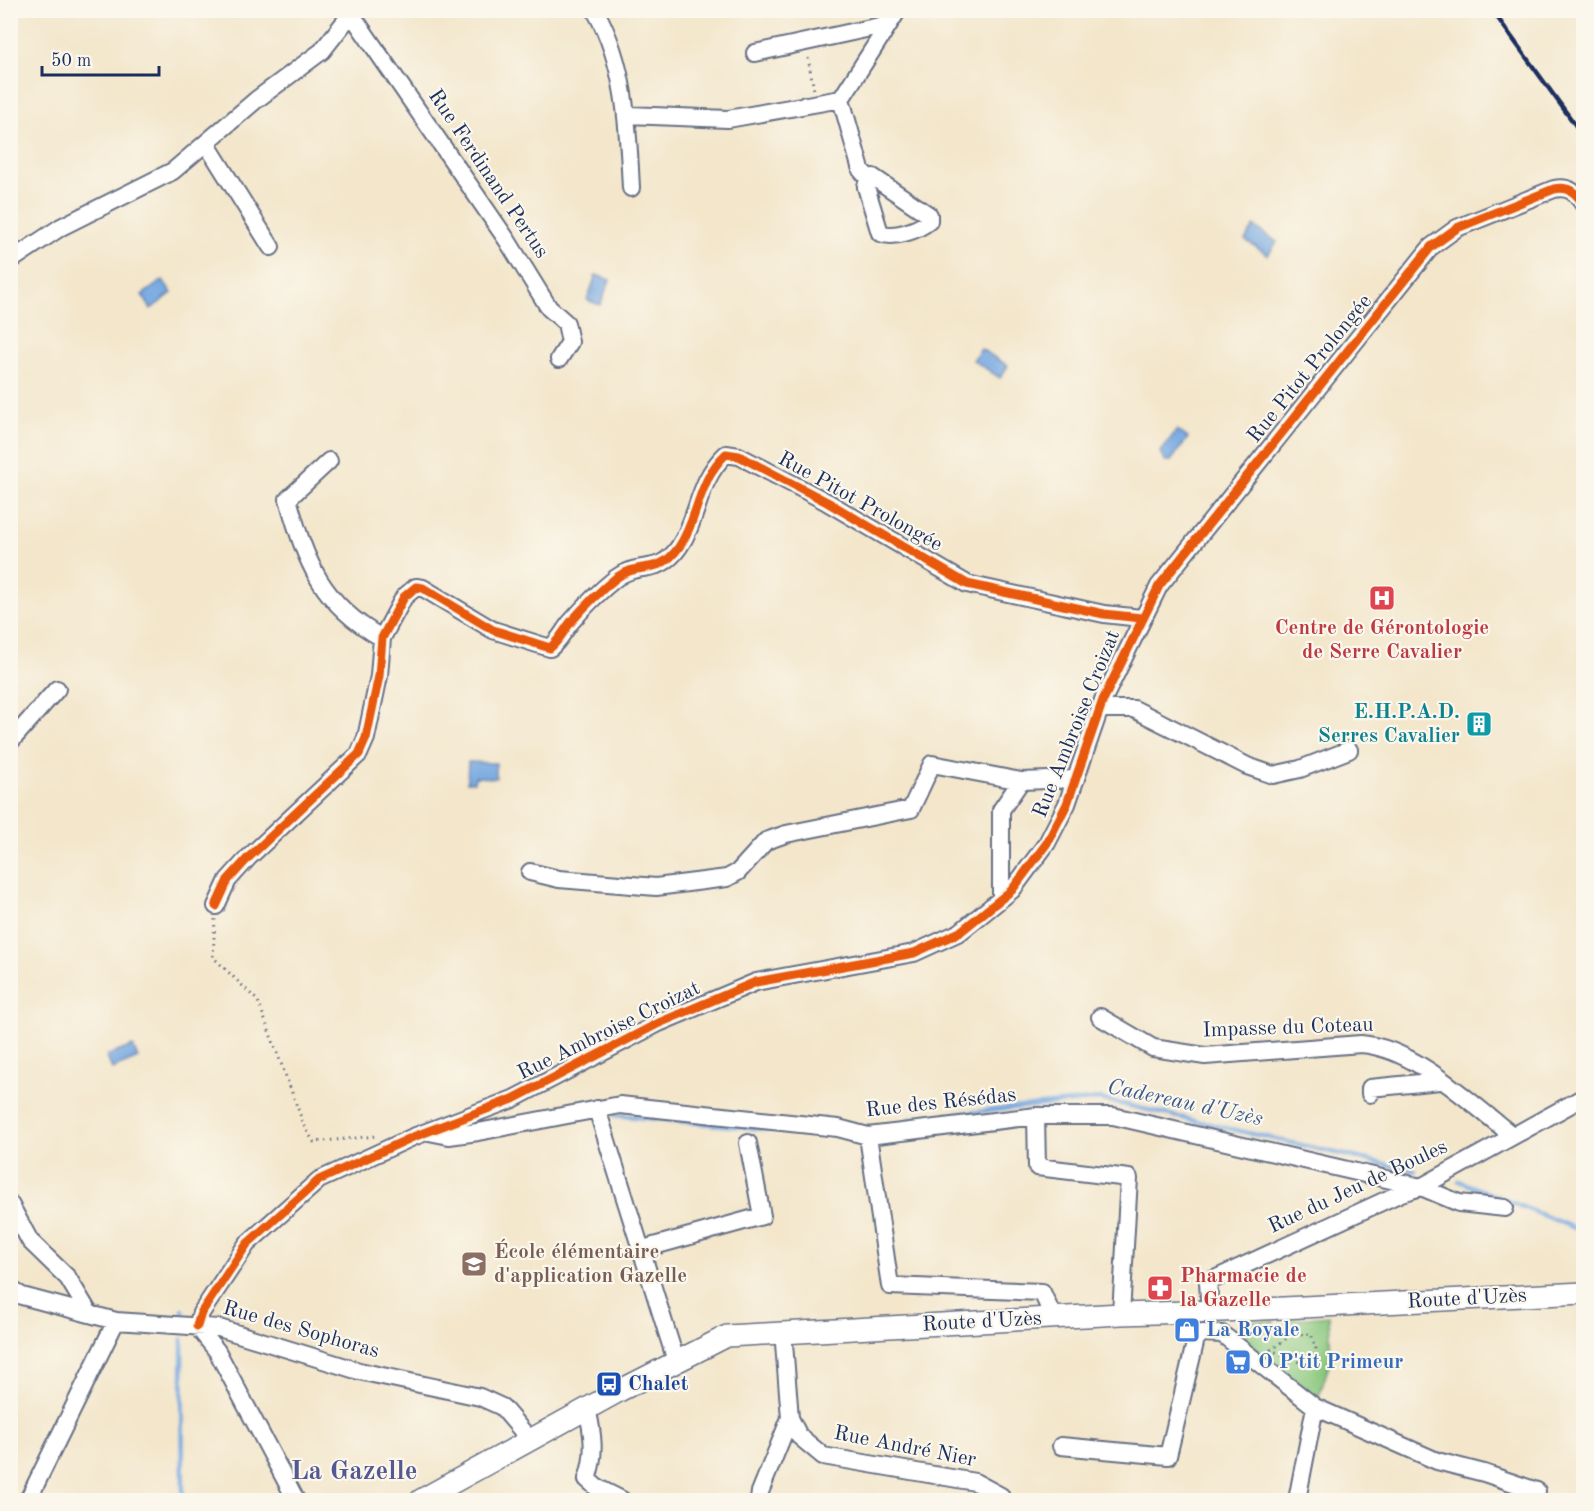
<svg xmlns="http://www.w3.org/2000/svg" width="1594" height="1511" font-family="'Old Standard TT',serif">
  <rect width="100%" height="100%" fill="#fbf7ec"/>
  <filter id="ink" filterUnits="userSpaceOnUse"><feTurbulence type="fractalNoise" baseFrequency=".0167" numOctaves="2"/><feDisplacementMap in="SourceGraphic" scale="12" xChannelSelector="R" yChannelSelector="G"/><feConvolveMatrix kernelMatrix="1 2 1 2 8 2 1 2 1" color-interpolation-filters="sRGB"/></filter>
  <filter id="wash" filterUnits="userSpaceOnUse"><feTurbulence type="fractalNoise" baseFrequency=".008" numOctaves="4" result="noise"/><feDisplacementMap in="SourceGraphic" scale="24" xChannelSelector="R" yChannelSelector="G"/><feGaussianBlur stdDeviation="1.35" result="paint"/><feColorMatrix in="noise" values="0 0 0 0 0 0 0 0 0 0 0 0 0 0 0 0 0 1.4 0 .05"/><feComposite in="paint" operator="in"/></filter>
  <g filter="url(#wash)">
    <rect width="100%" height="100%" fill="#f3e6cb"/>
    <path fill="#89c77d" stroke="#527b6e" stroke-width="1.5" d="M 1329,1316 L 1331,1359 L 1318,1399 L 1233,1337 L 1240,1321 L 1274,1321 L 1275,1328 L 1286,1328 L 1286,1320 Z"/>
    <path fill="#74a7e0" stroke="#486b9f" stroke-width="1.5" d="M 1254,226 L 1277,242 L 1268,255 L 1245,240 Z
      M 596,275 L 610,280 L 600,305 L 587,300 Z
      M 163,280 L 172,293 L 151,309 L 142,295 Z
      M 981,349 L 1008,366 L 1000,378 L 973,360 Z
      M 1177,430 L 1188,438 L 1171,461 L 1165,461 L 1160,452 Z
      M 468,762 L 496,763 L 496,778 L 475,777 L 474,782 L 467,782 Z
      M 133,1046 L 138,1058 L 112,1069 L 106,1056 Z"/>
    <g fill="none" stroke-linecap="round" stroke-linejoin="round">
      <path stroke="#74a7e0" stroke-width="4.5" d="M 615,1115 L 785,1131
        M 909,1119 L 1100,1099 L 1415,1171
        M 1459,1181 L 1584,1232
        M 183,1313 L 183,1310
        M 182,1339 L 183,1500"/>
    </g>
  </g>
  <g filter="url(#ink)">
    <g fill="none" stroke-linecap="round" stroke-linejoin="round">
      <defs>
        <path id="minor" d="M 596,12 C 626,66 628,128 631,188
          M 352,15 L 507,240 L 549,308 L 566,323 L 570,342 L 559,359
          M 755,53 L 889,24
          M 841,99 L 861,170 L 868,178 L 866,187 L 880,233 C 894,239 918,230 929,221 L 929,215 L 873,177 L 868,178
          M 628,115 L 728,119 L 841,99 L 898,10
          M 206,143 L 271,247
          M 10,261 L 61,227 L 173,171 L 256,100 L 322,51 L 354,10
          M 329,461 L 288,499 C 306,562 321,604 382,638
          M 1100,709 L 1134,709 L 1247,766 L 1273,775 L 1300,769 L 1349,750
          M 10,742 L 57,689
          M 530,872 L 559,879 L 656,887 L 727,878 L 738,872 L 766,841 L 786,834 L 911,809 L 932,764 L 1021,781 L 1076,779
          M 1001,899 L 1001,810 L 1021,781
          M 216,906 L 228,880 L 248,858 L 359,754 L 366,738 L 379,676 L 382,638 L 404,597 L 416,587 L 423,588 L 493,630 L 550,648 C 559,641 563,632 570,623 C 583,608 601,590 616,578 C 641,560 658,577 679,547 C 699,518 697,481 726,454 L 739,456 L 827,502 L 967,584 L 1104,614 L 1141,618
          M 1100,1017 L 1153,1048 L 1205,1056 L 1361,1044 C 1415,1048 1470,1103 1512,1135
          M 1370,1094 L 1370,1088 L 1440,1081
          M 597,1109 L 676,1361
          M 1036,1116 L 1037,1167 L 1129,1178 L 1121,1314
          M 429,1132 L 449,1136 L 478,1132 L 620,1105 L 838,1128 L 868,1136 L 1036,1116 L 1113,1116 L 1421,1187 L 1459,1203 L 1505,1208
          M 868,1136 L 890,1286 L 1042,1292 L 1054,1319
          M 10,1204 L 30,1241 L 68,1278 L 89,1313
          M 643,1249 L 762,1216 L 748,1143
          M 10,1289 L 22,1296 L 116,1321 L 219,1328 L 359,1371 L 480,1397 L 502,1407 L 530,1440
          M 1210,1312 L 1208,1282 L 1401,1193 L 1421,1187 L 1584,1097
          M 197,1326 L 201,1313 L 247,1244 L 319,1180 L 413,1137 L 513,1099 L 659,1023 L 756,982 L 914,953 L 960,932 L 1012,890 L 1047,843 L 1067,804 L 1103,700 L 1159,586 L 1431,247 L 1457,228 L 1554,189 C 1570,186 1576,193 1584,205
          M 197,1326 L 217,1351 L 296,1500
          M 783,1331 L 790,1418 L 799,1436 L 823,1456 L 975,1482 L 1001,1496 L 1002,1500
          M 1202,1333 L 1222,1334 L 1315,1407 L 1437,1461 L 1484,1473 L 1537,1491 L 1533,1500
          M 587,1408 C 593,1434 596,1454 587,1479 L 596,1487 L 622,1500
          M 1061,1446 L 1168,1456 L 1196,1339 L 1202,1333
          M 28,1500 L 116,1321
          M 759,1500 L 760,1492 L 790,1418
          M 1297,1500 L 1315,1407"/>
        <path id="major" d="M 421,1500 L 619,1391 L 727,1336 L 1121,1314 L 1222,1311 L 1584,1293"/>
      </defs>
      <use href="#minor" stroke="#676f84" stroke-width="20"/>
      <use href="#major" stroke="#676f84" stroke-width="24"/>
      <path stroke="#676f84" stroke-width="3" stroke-dasharray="1.5 4.5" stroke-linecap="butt" d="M 808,58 L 814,90
        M 215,919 L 213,957 L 258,1001 L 305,1128 L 314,1142 L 376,1136
        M 1270,1349 L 1271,1350 L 1299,1362 L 1314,1362 L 1316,1349 L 1311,1334 L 1291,1335 L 1271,1350"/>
      <use href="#minor" stroke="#fff" stroke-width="16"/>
      <use href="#major" stroke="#fff" stroke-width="21"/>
      <path stroke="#1b2f5e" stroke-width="4.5" d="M 1492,10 L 1584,137"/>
      <defs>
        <path id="cycleway" d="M 216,906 L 228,880 L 248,858 L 359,754 L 366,738 L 379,676 L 382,638 L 404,597 L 416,587 L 423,588 L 493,630 L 550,648 C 559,641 563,632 570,623 C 583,608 601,590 616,578 C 641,560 658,577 679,547 C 699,518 697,481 726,454 L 739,456 L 827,502 L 967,584 L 1104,614 L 1141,618
          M 197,1326 L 201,1313 L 247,1244 L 319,1180 L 413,1137 L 513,1099 L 659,1023 L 756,982 L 914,953 L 960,932 L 1012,890 L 1047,843 L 1067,804 L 1103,700 L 1159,586 L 1431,247 L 1457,228 L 1554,189 C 1570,186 1576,193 1584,205"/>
      </defs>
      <use href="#cycleway" stroke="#fbf7ec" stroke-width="13"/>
      <use href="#cycleway" stroke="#e8590c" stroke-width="9"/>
    </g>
  </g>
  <defs>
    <symbol id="hospital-square" viewBox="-11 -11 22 22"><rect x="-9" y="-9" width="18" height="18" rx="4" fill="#e0444e" stroke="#fbf7ec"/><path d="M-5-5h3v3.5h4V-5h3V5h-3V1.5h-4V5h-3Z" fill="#fff"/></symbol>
    <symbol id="building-square" viewBox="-11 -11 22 22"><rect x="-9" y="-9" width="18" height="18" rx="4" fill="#0f9aa8" stroke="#fbf7ec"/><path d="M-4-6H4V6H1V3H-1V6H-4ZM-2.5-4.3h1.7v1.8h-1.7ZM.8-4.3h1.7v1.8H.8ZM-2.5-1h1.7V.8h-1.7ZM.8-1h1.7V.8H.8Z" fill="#fff"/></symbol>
    <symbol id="school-square" viewBox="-11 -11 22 22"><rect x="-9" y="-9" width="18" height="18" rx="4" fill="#8d6e63" stroke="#fbf7ec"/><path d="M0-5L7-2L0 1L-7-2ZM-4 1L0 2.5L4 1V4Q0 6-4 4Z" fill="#fff"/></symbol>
    <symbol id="pharmacy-square" viewBox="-11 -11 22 22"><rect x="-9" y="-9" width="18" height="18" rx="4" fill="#e0444e" stroke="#fbf7ec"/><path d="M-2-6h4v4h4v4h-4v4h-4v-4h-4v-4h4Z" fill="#fff"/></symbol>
    <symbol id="shop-square" viewBox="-11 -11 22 22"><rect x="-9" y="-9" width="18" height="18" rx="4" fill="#3f7fe0" stroke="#fbf7ec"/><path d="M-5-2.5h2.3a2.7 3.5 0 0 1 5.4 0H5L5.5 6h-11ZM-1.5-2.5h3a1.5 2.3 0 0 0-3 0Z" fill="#fff"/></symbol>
    <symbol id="supermarket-square" viewBox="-11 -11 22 22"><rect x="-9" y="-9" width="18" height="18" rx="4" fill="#3f7fe0" stroke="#fbf7ec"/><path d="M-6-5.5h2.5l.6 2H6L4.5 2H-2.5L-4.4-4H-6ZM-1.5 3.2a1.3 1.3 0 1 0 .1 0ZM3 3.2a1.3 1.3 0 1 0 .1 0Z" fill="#fff"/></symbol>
    <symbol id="bus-square" viewBox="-11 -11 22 22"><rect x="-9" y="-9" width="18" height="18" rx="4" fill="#1a4fb4" stroke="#fbf7ec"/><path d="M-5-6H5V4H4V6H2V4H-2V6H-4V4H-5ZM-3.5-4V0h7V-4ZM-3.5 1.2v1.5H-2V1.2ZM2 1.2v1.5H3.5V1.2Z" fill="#fff"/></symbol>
  </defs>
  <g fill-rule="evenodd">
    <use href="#hospital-square" x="1367" y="583" width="30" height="30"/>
    <use href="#building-square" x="1464" y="709" width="30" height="30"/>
    <use href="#school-square" x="459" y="1249" width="30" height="30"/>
    <use href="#pharmacy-square" x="1145" y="1273" width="30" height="30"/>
    <use href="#shop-square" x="1172" y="1315" width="30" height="30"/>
    <use href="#supermarket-square" x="1223" y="1347" width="30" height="30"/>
    <use href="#bus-square" x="594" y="1369" width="30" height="30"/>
  </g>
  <g text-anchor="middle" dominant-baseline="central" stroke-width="4.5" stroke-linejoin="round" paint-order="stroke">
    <g font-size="21" fill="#1b2f5e" stroke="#fbf7ec">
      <text transform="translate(488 174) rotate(56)">Rue Ferdinand Pertus</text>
      <text transform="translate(1310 369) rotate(-51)">Rue Pitot Prolongée</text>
      <text transform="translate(860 502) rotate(29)">Rue Pitot Prolongée</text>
      <text transform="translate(1077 724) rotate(-68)">Rue Ambroise Croizat</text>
      <text transform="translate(1288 1028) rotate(-2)">Impasse du Coteau</text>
      <text transform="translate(609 1031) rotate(-26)">Rue Ambroise Croizat</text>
      <text transform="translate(941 1103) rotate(-6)">Rue des Résédas</text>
      <text transform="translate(1358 1187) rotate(-25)">Rue du Jeu de Boules</text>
      <text transform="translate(1467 1299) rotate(-3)">Route d'Uzès</text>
      <text transform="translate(982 1322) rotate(-3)">Route d'Uzès</text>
      <text transform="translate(301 1330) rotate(16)">Rue des Sophoras</text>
      <text transform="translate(905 1447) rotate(11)">Rue André Nier</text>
    </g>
    <g font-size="21" font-weight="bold" fill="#be3a42" stroke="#fbf7ec">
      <text x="1382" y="628">Centre de Gérontologie<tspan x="1382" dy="24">de Serre Cavalier</tspan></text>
      <text x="1180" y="1276" text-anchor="start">Pharmacie de<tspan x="1180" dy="24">la Gazelle</tspan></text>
    </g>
    <g font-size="21" font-weight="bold" fill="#0d838f" stroke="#fbf7ec" text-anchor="end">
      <text x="1460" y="712">E.H.P.A.D.<tspan x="1460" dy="24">Serres Cavalier</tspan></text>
    </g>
    <g font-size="21" font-weight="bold" fill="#785e54" stroke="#fbf7ec" text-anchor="start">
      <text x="494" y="1252">École élémentaire<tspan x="494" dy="24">d'application Gazelle</tspan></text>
    </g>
    <g font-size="21" font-weight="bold" fill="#366cbe" stroke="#fbf7ec" text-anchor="start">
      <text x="1206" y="1330">La Royale</text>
      <text x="1258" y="1362">O P'tit Primeur</text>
    </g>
    <g font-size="21" font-weight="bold" fill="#164399" stroke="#fbf7ec" text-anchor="start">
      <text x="628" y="1384">Chalet</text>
    </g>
    <g font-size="22" font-style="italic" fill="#3a598c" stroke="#fbf7ec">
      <text transform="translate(1185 1103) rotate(12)">Cadereau d'Uzès</text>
    </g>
    <g font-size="27" font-weight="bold" fill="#545991" stroke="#fbf7ec">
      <text x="354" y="1471">La Gazelle</text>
    </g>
  </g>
  <rect width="1594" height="1511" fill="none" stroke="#fbf7ec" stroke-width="36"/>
  <path d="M42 66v9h117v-9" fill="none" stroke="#1b2f5e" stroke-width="3"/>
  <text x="51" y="66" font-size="18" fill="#1b2f5e" stroke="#fbf7ec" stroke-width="4.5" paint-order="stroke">50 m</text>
</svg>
